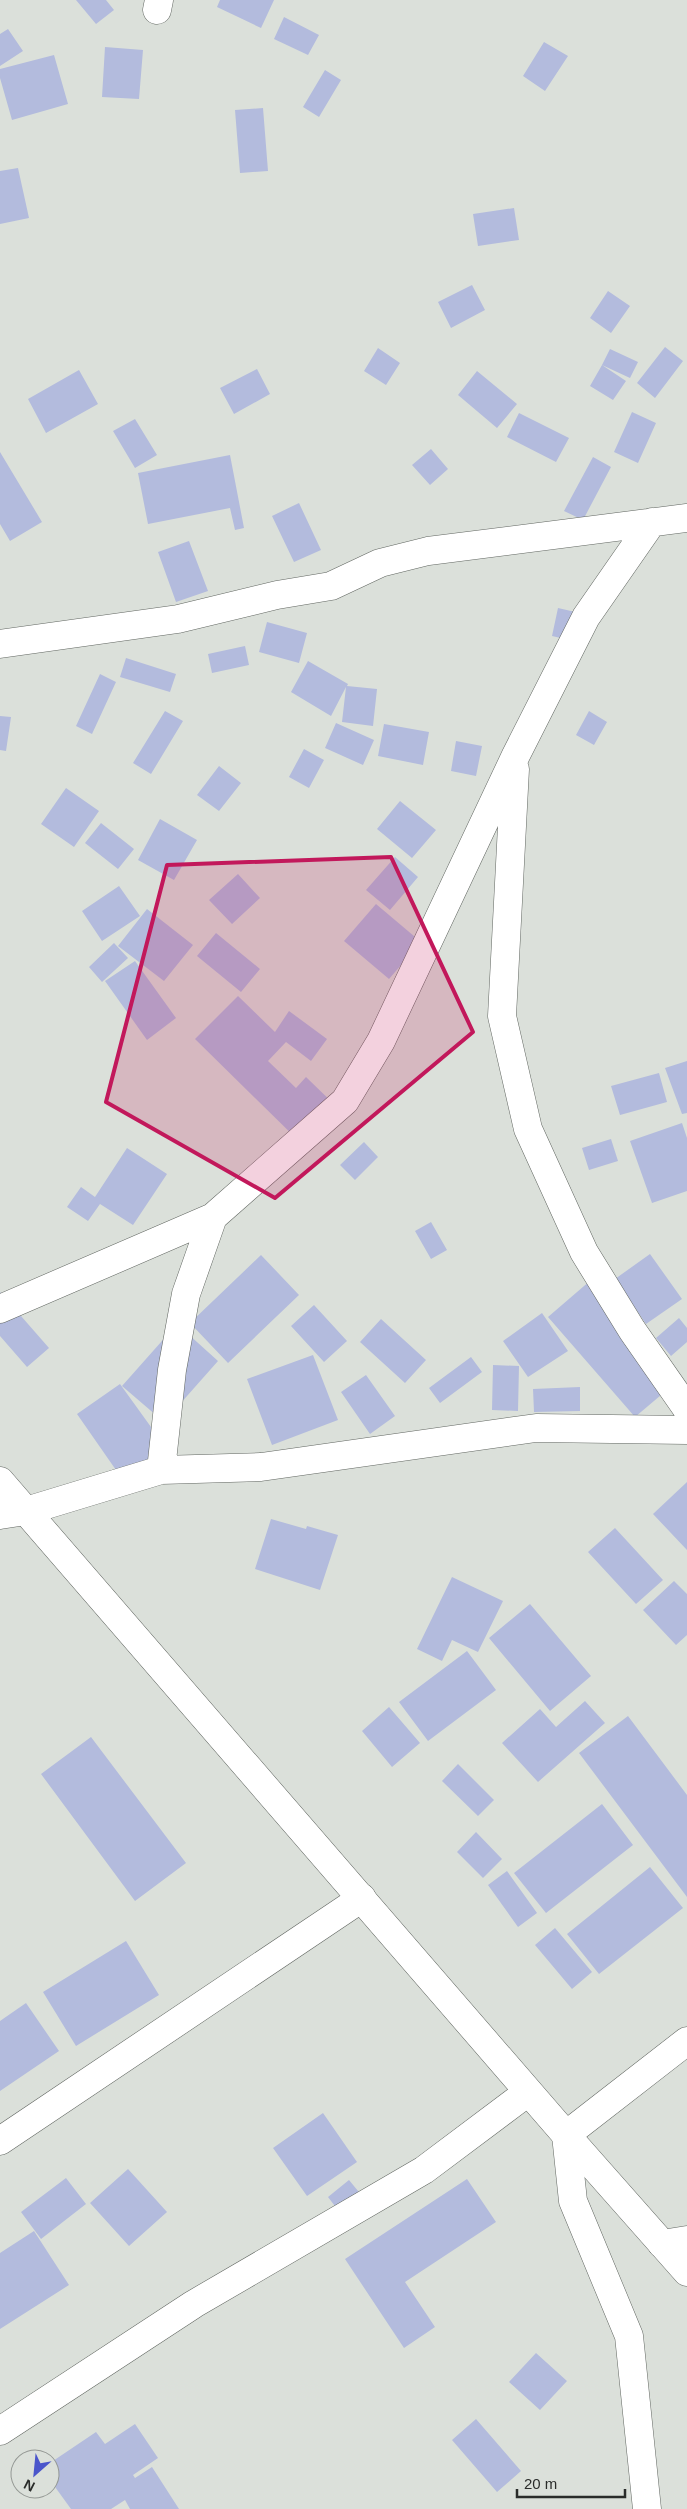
<svg xmlns="http://www.w3.org/2000/svg" width="687" height="2509" font-family="Arial,sans-serif">
  <rect width="100%" height="100%" fill="#dbe0da"/>
  <path fill="#b3bbdd" d="M 76,0 L 106,0 L 114,10 L 96,24 Z
    M 220,0 L 274,0 L 261,28 L 217,7 Z
    M 284,17 L 319,35 L 308,55 L 274,39 Z
    M 8,29 L 23,51 L 0,66 L 0,34 Z
    M 544,42 L 568,56 L 545,91 L 523,76 Z
    M 105,47 L 143,50 L 139,99 L 102,97 Z
    M 54,55 L 68,104 L 12,120 L 0,78 L 0,69 Z
    M 325,70 L 341,80 L 319,117 L 303,107 Z
    M 263,108 L 268,171 L 240,173 L 235,110 Z
    M 18,168 L 29,218 L 0,224 L 0,171 Z
    M 514,208 L 519,240 L 478,246 L 473,214 Z
    M 472,285 L 485,310 L 451,328 L 438,302 Z
    M 608,291 L 630,306 L 611,333 L 590,318 Z
    M 665,347 L 683,361 L 655,398 L 637,383 Z
    M 378,348 L 400,363 L 386,385 L 364,371 Z
    M 610,349 L 638,362 L 630,378 L 602,365 Z
    M 602,365 L 626,381 L 613,400 L 590,386 Z
    M 257,369 L 270,394 L 234,414 L 220,388 Z
    M 79,370 L 98,404 L 46,433 L 28,399 Z
    M 477,371 L 517,404 L 497,428 L 458,395 Z
    M 632,412 L 656,423 L 638,463 L 614,452 Z
    M 519,413 L 569,438 L 556,462 L 507,437 Z
    M 135,419 L 157,455 L 135,468 L 113,431 Z
    M 431,449 L 448,469 L 430,485 L 412,465 Z
    M 0,452 L 42,522 L 10,541 L 0,524 Z
    M 230,455 L 244,528 L 235,530 L 230,508 L 148,524 L 138,473 Z
    M 593,457 L 611,467 L 583,520 L 564,511 Z
    M 299,503 L 321,550 L 294,562 L 272,516 Z
    M 189,541 L 208,591 L 176,602 L 158,552 Z
    M 558,608 L 584,614 L 578,642 L 552,636 Z
    M 267,622 L 307,633 L 299,663 L 259,652 Z
    M 245,646 L 249,665 L 212,673 L 208,654 Z
    M 126,658 L 176,674 L 170,692 L 120,677 Z
    M 308,661 L 348,684 L 347,686 L 377,689 L 373,726 L 342,722 L 346,687 L 331,716 L 291,692 Z
    M 100,674 L 116,682 L 92,734 L 76,726 Z
    M 165,711 L 183,721 L 151,774 L 133,763 Z
    M 589,711 L 607,722 L 594,745 L 576,735 Z
    M 0,716 L 11,717 L 6,751 L 0,750 Z
    M 336,723 L 374,740 L 363,765 L 325,748 Z
    M 384,724 L 429,732 L 423,765 L 378,756 Z
    M 456,741 L 482,746 L 476,776 L 451,771 Z
    M 304,749 L 324,760 L 309,788 L 289,777 Z
    M 219,766 L 241,783 L 219,811 L 197,795 Z
    M 66,788 L 99,811 L 74,847 L 41,824 Z
    M 400,801 L 436,830 L 412,858 L 377,829 Z
    M 160,819 L 197,840 L 174,880 L 138,860 Z
    M 101,823 L 134,849 L 118,869 L 85,843 Z
    M 395,857 L 418,877 L 390,910 L 366,890 Z
    M 238,874 L 260,898 L 232,924 L 209,900 Z
    M 119,886 L 140,916 L 102,941 L 82,911 Z
    M 376,904 L 421,942 L 389,979 L 344,941 Z
    M 147,909 L 193,945 L 164,981 L 118,946 Z
    M 216,933 L 260,969 L 241,992 L 197,956 Z
    M 114,943 L 128,958 L 102,982 L 89,967 Z
    M 135,961 L 176,1018 L 147,1040 L 105,981 Z
    M 238,996 L 275,1032 L 289,1011 L 327,1039 L 311,1061 L 286,1042 L 268,1061 L 296,1088 L 306,1077 L 340,1110 L 304,1146 L 195,1039 Z
    M 687,1061 L 687,1113 L 682,1114 L 665,1068 Z
    M 659,1073 L 667,1102 L 620,1115 L 611,1086 Z
    M 682,1123 L 687,1138 L 687,1191 L 652,1203 L 630,1141 Z
    M 611,1139 L 618,1161 L 589,1170 L 582,1148 Z
    M 364,1142 L 378,1157 L 355,1180 L 340,1165 Z
    M 127,1148 L 167,1174 L 133,1225 L 100,1204 L 88,1221 L 67,1207 L 81,1187 L 95,1197 Z
    M 431,1222 L 447,1250 L 431,1259 L 415,1231 Z
    M 650,1254 L 682,1299 L 646,1324 L 615,1279 Z
    M 261,1255 L 299,1295 L 228,1363 L 190,1323 Z
    M 591,1280 L 667,1390 L 635,1417 L 548,1317 Z
    M 0,1292 L 49,1348 L 27,1367 L 0,1336 Z
    M 314,1305 L 347,1341 L 324,1362 L 291,1326 Z
    M 542,1313 L 568,1351 L 528,1377 L 503,1341 Z
    M 679,1318 L 687,1328 L 687,1342 L 671,1356 L 656,1338 Z
    M 381,1319 L 426,1360 L 405,1383 L 360,1342 Z
    M 177,1324 L 218,1361 L 164,1422 L 122,1386 Z
    M 313,1355 L 338,1420 L 272,1445 L 247,1379 Z
    M 471,1357 L 482,1372 L 440,1403 L 429,1388 Z
    M 493,1365 L 519,1366 L 518,1411 L 492,1410 Z
    M 366,1375 L 395,1416 L 370,1434 L 341,1392 Z
    M 120,1384 L 169,1452 L 125,1483 L 77,1414 Z
    M 580,1387 L 580,1411 L 534,1412 L 533,1389 Z
    M 687,1482 L 687,1550 L 653,1514 Z
    M 271,1519 L 306,1529 L 307,1526 L 338,1535 L 320,1590 L 255,1569 Z
    M 615,1528 L 663,1580 L 636,1604 L 588,1552 Z
    M 452,1577 L 503,1601 L 478,1652 L 452,1640 L 442,1661 L 417,1649 Z
    M 674,1581 L 687,1594 L 687,1635 L 676,1645 L 643,1610 Z
    M 530,1604 L 591,1676 L 550,1711 L 489,1638 Z
    M 467,1651 L 496,1690 L 428,1741 L 399,1702 Z
    M 585,1701 L 605,1723 L 538,1782 L 502,1743 L 540,1709 L 556,1727 Z
    M 389,1707 L 420,1743 L 392,1767 L 362,1731 Z
    M 628,1716 L 687,1795 L 687,1897 L 579,1753 Z
    M 91,1737 L 186,1863 L 135,1901 L 41,1774 Z
    M 458,1764 L 494,1800 L 478,1816 L 442,1781 Z
    M 602,1804 L 633,1845 L 546,1913 L 514,1873 Z
    M 476,1832 L 502,1859 L 483,1878 L 457,1852 Z
    M 650,1867 L 683,1908 L 599,1974 L 567,1934 Z
    M 507,1871 L 537,1913 L 518,1927 L 488,1885 Z
    M 555,1928 L 592,1972 L 572,1989 L 535,1945 Z
    M 126,1941 L 159,1995 L 76,2046 L 43,1992 Z
    M 26,2003 L 59,2051 L 0,2091 L 0,2021 Z
    M 323,2113 L 357,2162 L 307,2196 L 273,2148 Z
    M 128,2169 L 167,2212 L 129,2246 L 90,2203 Z
    M 66,2178 L 86,2204 L 41,2239 L 21,2212 Z
    M 467,2179 L 496,2222 L 405,2282 L 435,2327 L 404,2348 L 345,2259 Z
    M 349,2180 L 363,2197 L 341,2214 L 328,2197 Z
    M 34,2231 L 69,2285 L 0,2329 L 0,2253 Z
    M 536,2353 L 567,2381 L 540,2410 L 509,2382 Z
    M 476,2419 L 521,2471 L 497,2492 L 452,2440 Z
    M 135,2424 L 158,2458 L 133,2475 L 135,2478 L 152,2467 L 179,2509 L 130,2509 L 125,2500 L 111,2509 L 71,2509 L 50,2480 L 50,2463 L 96,2432 L 105,2444 Z"/>
  <g fill="none" stroke-linecap="round" stroke-linejoin="round">
    <defs>
      <path id="minor" d="M 157,10 L 159,0
        M 0,644 L 178,619 L 277,595 L 331,586 L 380,563 L 428,551 L 687,518
        M 515,769 L 502,1016 L 528,1129 L 584,1252 L 632,1330 L 687,1409
        M 0,1309 L 213,1217
        M 161,1470 L 172,1370 L 186,1294 L 213,1217 L 345,1101 L 381,1041 L 516,755 L 586,617 L 652,522
        M 0,1515 L 26,1511 L 161,1470 L 261,1467 L 536,1428 L 687,1430
        M 0,2141 L 362,1898
        M 662,2244 L 687,2240
        M 0,2431 L 194,2304 L 424,2170 L 528,2092
        M 647,2509 L 629,2336 L 573,2201 L 566,2135 L 687,2041"/>
      <path id="major" d="M 0,1481 L 566,2135 L 687,2272"/>
    </defs>
    <use href="#minor" stroke="#616661" stroke-width="29"/>
    <use href="#major" stroke="#616661" stroke-width="29"/>
    <use href="#minor" stroke="#fff" stroke-width="28"/>
    <use href="#major" stroke="#fff" stroke-width="28"/>
  </g>
  <path fill="#c2185b" fill-opacity="0.2" stroke="#c2185b" stroke-width="4" stroke-linejoin="round" d="M 391,857 L 473,1032 L 275,1198 L 106,1102 L 167,865 Z"/>
  <g transform="translate(35 2474) rotate(207)"><circle r="24" fill="#dbe0da" stroke="#949894"/>
  <path d="M0-4L9 19L0 12L-9 19Z" fill="#4b56cb"/>
  <text y="-8" font-size="14" font-weight="bold" text-anchor="middle" fill="#2a2c2a">N</text>
  </g>
  <path d="M517 2489v8h108v-8" fill="none" stroke="#2a2c2a" stroke-width="2.5"/>
  <text x="524" y="2489" font-size="15" fill="#2a2c2a" stroke="#dbe0da" stroke-width="4" paint-order="stroke">20 m</text>
</svg>
